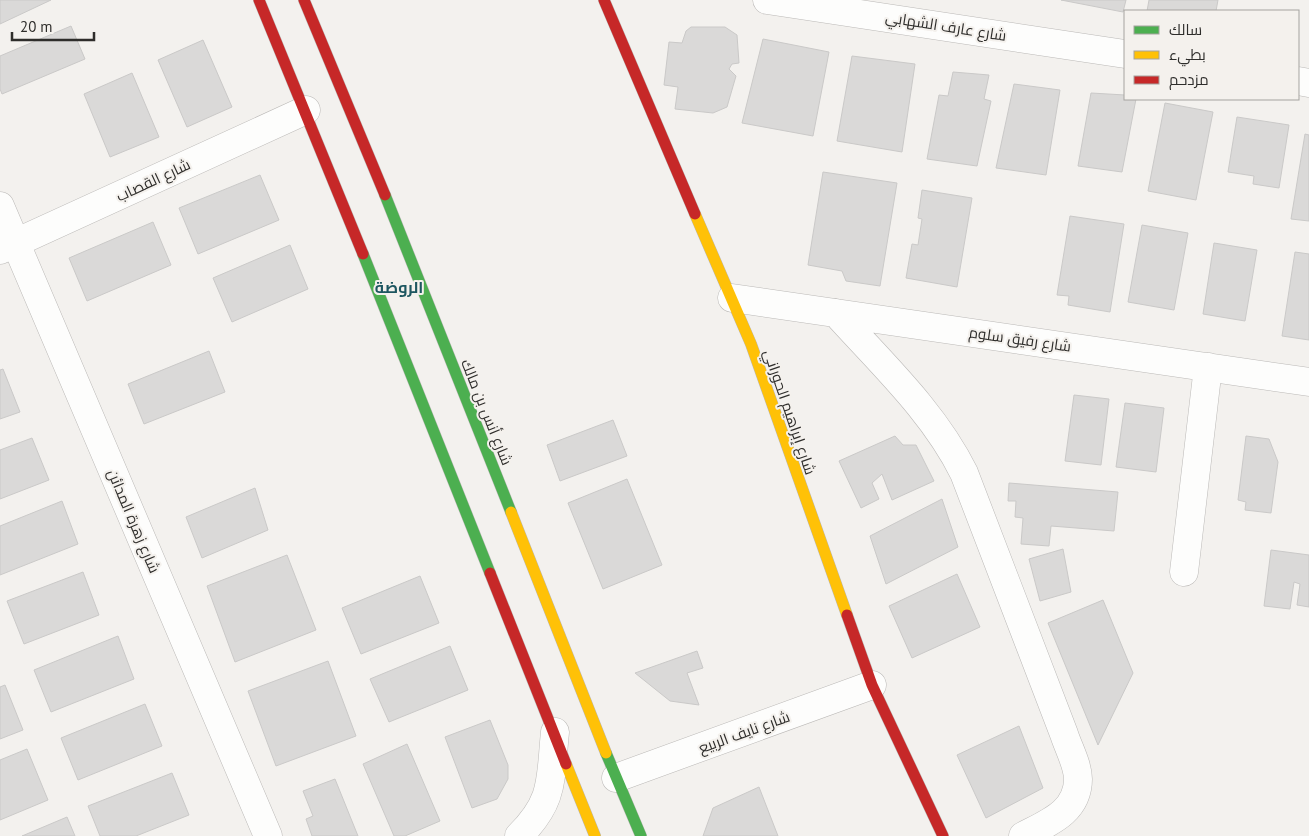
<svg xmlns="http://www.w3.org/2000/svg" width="1309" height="836" font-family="'PT Sans',Cairo,sans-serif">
  <rect width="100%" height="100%" fill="#f3f1ee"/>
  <path fill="#dad9d8" stroke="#cac9c8" d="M 0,0 L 51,0 L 0,24 Z
    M 1061,0 L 1126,0 L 1123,12 Z
    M 1149,0 L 1218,0 L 1216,11 L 1147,11 Z
    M 71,26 L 85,59 L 2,94 L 0,89 L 0,56 Z
    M 691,27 L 725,27 L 737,35 L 739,63 L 732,64 L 729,69 L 736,76 L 727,107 L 713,113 L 675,109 L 678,87 L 664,85 L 669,42 L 682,43 L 686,31 Z
    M 763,39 L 829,52 L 813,136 L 742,123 Z
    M 203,40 L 232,107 L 187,127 L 158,60 Z
    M 852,56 L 915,64 L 902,152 L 837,141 Z
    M 953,72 L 989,75 L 984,99 L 991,101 L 977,166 L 927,159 L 939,95 L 948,96 Z
    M 132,73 L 159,137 L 110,157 L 84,94 Z
    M 1014,84 L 1060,90 L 1046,175 L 996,168 Z
    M 1091,93 L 1125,95 L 1125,99 L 1136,99 L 1122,172 L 1078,166 Z
    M 1165,103 L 1213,112 L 1196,200 L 1148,191 Z
    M 1237,117 L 1289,125 L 1279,188 L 1253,184 L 1254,176 L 1228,172 Z
    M 1305,134 L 1309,135 L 1309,221 L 1291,219 Z
    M 823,172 L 897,183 L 880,286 L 846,281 L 842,271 L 808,265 Z
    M 260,175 L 279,220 L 198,254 L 179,208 Z
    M 922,190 L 972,198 L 957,287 L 906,278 L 912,244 L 918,245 L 922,219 L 918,218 Z
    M 1070,216 L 1124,224 L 1110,312 L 1068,305 L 1069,296 L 1057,295 Z
    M 153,222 L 171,265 L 87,301 L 69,258 Z
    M 1142,225 L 1188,233 L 1174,310 L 1128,302 Z
    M 1214,243 L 1257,250 L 1245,321 L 1203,314 Z
    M 290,245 L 308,289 L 232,322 L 213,278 Z
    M 1295,252 L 1309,254 L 1309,340 L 1282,336 Z
    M 209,351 L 225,392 L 144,424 L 128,384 Z
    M 3,369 L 20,412 L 0,419 L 0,370 Z
    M 1074,395 L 1109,399 L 1101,465 L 1065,461 Z
    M 1125,403 L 1164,408 L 1156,472 L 1116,467 Z
    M 613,420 L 627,456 L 560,481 L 547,445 Z
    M 895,436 L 903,445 L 916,445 L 934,481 L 892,500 L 882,474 L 872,483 L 879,499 L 861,508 L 839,461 Z
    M 1246,436 L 1269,439 L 1278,462 L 1271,513 L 1245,510 L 1246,502 L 1238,500 Z
    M 32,438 L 49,480 L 0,499 L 0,450 Z
    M 627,479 L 662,565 L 603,589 L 568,503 Z
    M 1009,483 L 1118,492 L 1114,531 L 1051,526 L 1049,546 L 1021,544 L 1023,518 L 1015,517 L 1016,501 L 1008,501 Z
    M 255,488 L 268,530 L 202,558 L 186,517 Z
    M 942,499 L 958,547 L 886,584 L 870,536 Z
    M 62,501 L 78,544 L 0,575 L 0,526 Z
    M 1063,549 L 1071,592 L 1040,601 L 1029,559 Z
    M 1271,550 L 1309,555 L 1309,607 L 1297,605 L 1300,584 L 1294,582 L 1290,609 L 1264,606 Z
    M 287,555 L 316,630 L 235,662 L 207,586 Z
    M 83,572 L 99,615 L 24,644 L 7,601 Z
    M 957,574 L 980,627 L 912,658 L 889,606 Z
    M 420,576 L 439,623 L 361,654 L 342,608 Z
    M 1103,600 L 1133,673 L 1098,745 L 1048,623 Z
    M 118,636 L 134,679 L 51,712 L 34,670 Z
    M 450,646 L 468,690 L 389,722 L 370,679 Z
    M 697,651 L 703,668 L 687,673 L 699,705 L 670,701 L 635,673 Z
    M 328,661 L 356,736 L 276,766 L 248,691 Z
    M 5,685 L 23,730 L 0,739 L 0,687 Z
    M 145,704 L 162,746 L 78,780 L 61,738 Z
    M 490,720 L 508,765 L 508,779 L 497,799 L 472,808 L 445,737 Z
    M 1019,726 L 1043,788 L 986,818 L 957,755 Z
    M 407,744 L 440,821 L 405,836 L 394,836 L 363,764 Z
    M 27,749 L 48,800 L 0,820 L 0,760 Z
    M 172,773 L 189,815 L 136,836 L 100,836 L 88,806 Z
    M 335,779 L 358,836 L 312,836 L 306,819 L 313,816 L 303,791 Z
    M 759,787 L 778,836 L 703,836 L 713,808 Z
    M 67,817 L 75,836 L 22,836 Z"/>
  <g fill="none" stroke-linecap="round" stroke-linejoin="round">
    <defs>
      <path id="street" d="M 767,0 L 1125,54
        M 1298,81 L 1309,83
        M 0,206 L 268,836
        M 0,250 L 306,110
        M 732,298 L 1309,382
        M 836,313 C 881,363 934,412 964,473 L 1064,734 C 1068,747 1078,765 1078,779 C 1078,812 1048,823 1023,836
        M 1184,572 L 1208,367
        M 616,778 L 872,685
        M 519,836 C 555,800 550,780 555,732"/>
      <path id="fast" d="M 385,195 L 511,512
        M 363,254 L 490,573
        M 606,753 L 641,836"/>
      <path id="slow" d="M 695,214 L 751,344 L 847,615
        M 511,512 L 606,753
        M 566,764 L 595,836"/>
      <path id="jam" d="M 259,0 L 363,254
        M 304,0 L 385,195
        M 604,0 L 695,214
        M 490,573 L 566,764
        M 847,615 L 872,685 L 943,836"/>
    </defs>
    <use href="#street" stroke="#bbb9b7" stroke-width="29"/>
    <use href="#fast" stroke="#bbb9b7" stroke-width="12"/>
    <use href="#slow" stroke="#bbb9b7" stroke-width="12"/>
    <use href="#jam" stroke="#bbb9b7" stroke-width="12"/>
    <use href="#street" stroke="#fdfdfc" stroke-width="28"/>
    <use href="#fast" stroke="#4caf50" stroke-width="11"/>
    <use href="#slow" stroke="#ffc107" stroke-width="11"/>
    <use href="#jam" stroke="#c62828" stroke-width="11"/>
  </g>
  <g text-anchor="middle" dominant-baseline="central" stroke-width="4" stroke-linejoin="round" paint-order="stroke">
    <g font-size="15" fill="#2e2d2b" stroke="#f4f1ed">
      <text transform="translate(946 26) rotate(9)">شارع عارف الشهابي</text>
      <text transform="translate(153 180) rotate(-25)">شارع القصاب</text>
      <text transform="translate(1020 339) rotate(8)">شارع رفيق سلوم</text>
      <text transform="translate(487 412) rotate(68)">شارع أنس بن مالك</text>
      <text transform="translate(790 412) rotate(71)">شارع إبراهيم الحوراني</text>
      <text transform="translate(134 521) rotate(67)">شارع زهرة المدائن</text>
      <text transform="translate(744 732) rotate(-20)">شارع نايف الربيع</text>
    </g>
    <g font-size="16" font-weight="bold" fill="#1d5660" stroke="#f4f1ed">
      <text x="399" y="287">الروضة</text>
    </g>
  </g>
  <rect x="1124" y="10" width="175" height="90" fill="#f4f1ed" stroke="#a5a39f"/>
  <rect x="1134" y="26" width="25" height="8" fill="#4caf50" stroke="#a5a39f"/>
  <text x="1169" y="35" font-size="15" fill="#2e2d2b">سالك</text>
  <rect x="1134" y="51" width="25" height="8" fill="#ffc107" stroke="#a5a39f"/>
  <text x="1169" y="60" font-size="15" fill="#2e2d2b">بطيء</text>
  <rect x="1134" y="76" width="25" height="8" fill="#c62828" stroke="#a5a39f"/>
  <text x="1169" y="85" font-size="15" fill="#2e2d2b">مزدحم</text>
  <path d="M12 32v8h82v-8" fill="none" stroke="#2e2d2b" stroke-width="2.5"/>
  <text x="20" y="32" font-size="15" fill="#2e2d2b" stroke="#f4f1ed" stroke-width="4" paint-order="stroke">20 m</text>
</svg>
